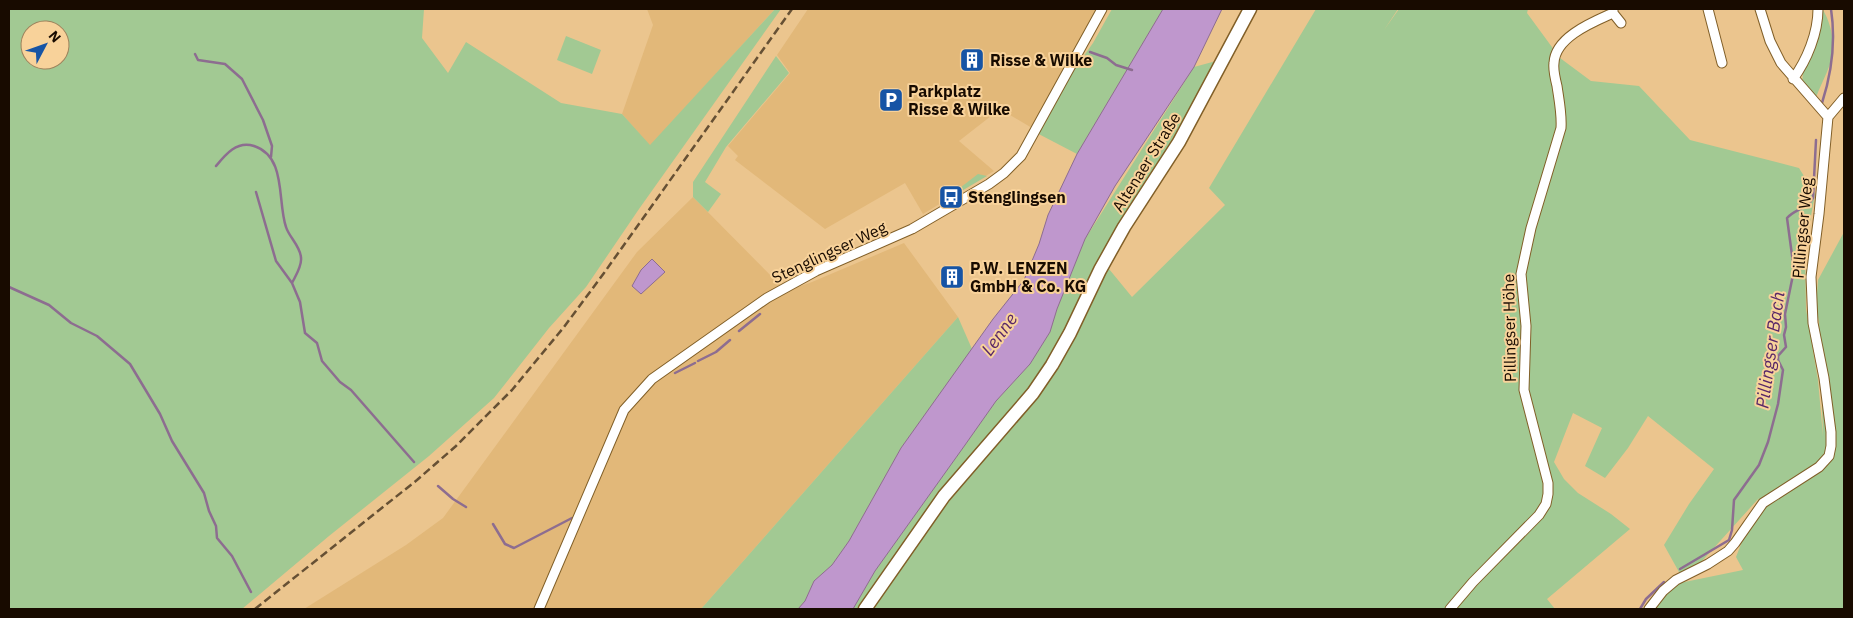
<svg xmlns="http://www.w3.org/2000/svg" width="1853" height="618" font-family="'IBM Plex Sans',sans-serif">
  <rect width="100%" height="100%" fill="#ebc58e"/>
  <path fill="#e2b879" d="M 647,9 L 775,9 L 650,146 L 622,114 L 653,25 Z
    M 808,9 L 1097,9 L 1032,128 L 1000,109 L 959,141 L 994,171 L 923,214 L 905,183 L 825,229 L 735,160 L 738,156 L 728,146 L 790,73 L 777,55 Z
    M 693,197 L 786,291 L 812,282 L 904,243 L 958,317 L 701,609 L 304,609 L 406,545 L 443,518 L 637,252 Z"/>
  <path fill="#a2c993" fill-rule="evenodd" d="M 9,9 L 424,9 L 422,38 L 448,73 L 466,42 L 561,103 L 622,114 L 650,145 L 775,9 L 781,9 L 639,209 L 586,287 L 549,328 L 494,398 L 429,456 L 329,536 L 242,609 L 9,609 ZM 30,30 L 60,30 L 60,60 L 30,60 Z
    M 1112,9 L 1163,9 L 1077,154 L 1031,130 L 1093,43 Z
    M 1316,9 L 1398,9 L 1384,30 L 1399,9 L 1528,9 L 1527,13 L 1560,58 L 1591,81 L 1639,86 L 1690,140 L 1799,168 L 1815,194 L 1805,249 L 1806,309 L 1818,380 L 1823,436 L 1819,322 L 1816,307 L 1818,280 L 1844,232 L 1844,609 L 1642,609 L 1665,586 L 1743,570 L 1736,557 L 1759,498 L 1684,581 L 1664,545 L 1689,504 L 1714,469 L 1648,416 L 1628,448 L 1605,478 L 1585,466 L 1602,428 L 1573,413 L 1554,462 L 1564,479 L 1578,493 L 1611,514 L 1630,529 L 1547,599 L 1555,609 L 853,609 L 875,571 L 965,445 L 996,401 L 1030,364 L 1050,332 L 1057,309 L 1085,239 L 1194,67 L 1216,61 L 1171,146 L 1100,258 L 1132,297 L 1225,205 L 1209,188 Z
    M 1823,10 C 1832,25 1836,47 1830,64 C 1826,76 1819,88 1815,100 L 1802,83 L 1803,73 L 1812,54 Z
    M 566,36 L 601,50 L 592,74 L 557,60 Z
    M 776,56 L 789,73 L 726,147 L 705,182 L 721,194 L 708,212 L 693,197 L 693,182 Z
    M 978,174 L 987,176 L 953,196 L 952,194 Z
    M 958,317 L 972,349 L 901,448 L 849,541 L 832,565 L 814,581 L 805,601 L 798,609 L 701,609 Z"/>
  <path fill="#bf97cd" stroke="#8d6d90" d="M 1163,9 L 1222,9 L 1194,67 L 1115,186 L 1085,239 L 1057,309 L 1050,332 L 1030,364 L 996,401 L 965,445 L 875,571 L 853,609 L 798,609 L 805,601 L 814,581 L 832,565 L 849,541 L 901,448 L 993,319 L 1024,280 L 1039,244 L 1048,215 L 1077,154 Z
    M 652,259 L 665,272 L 641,294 L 632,286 L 641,270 Z"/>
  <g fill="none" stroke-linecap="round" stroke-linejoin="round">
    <path stroke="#8d6d90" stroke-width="2.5" d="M 1090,52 L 1107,58 L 1116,65 L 1132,70
      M 195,54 L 198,60 L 225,64 L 242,79 L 263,120 L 272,146 L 271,157
      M 1822,103 C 1832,72 1836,42 1831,9
      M 216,166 C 225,155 237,140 254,146 C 287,157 277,201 286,227 C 289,237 301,247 301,258 C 302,266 296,275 292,283
      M 256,192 L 276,261 L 292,283 L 300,302 L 305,333 L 317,343 L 322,361 L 340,382 L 351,390 L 414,462
      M 9,287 L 49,305 L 71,323 L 97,336 L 130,364 L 160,414 L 172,441 L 204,493 L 209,511 L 216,526 L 217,538 L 232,556 L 251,592
      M 739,331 L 760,314
      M 698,361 L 716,352 L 730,340
      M 675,373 L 695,363
      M 438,486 L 453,499 L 466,507
      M 493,524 L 505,544 L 514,548 L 572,518
      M 1680,569 L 1729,540 L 1732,530 L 1734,500 L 1759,465 L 1768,442 L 1778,404 L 1783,370 L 1778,360 L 1778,356 L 1786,347 L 1784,335 L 1786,327 L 1785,314 L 1794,270 L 1787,218 C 1795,209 1807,209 1813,198 L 1816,140
      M 1640,609 L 1646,599 L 1664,582"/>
    <defs>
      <path id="minor" d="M 1708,9 L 1722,63
        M 1760,9 L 1770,41 L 1781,63 L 1828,117
        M 1613,13 L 1621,23
        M 1793,79 C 1807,60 1818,33 1818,9
        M 539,609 L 624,410 L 652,379 L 767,298 L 816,271 L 912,229 L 989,184 L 1004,173 L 1021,156 L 1102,9
        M 1450,609 L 1473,582 L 1539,515 L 1546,504 L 1548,494 L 1548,483 L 1524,390 L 1526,326 L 1521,274 L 1531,228 L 1561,128 C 1562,114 1559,100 1557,86 C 1555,78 1553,70 1554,63 C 1555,37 1593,22 1613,13 L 1613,9
        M 1649,609 L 1663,591 L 1676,580 L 1708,564 L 1728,551 L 1735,543 L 1763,503 L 1819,467 L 1829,456 L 1831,446 L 1831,432 L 1824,378 L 1813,323 L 1811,277 L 1819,214 L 1828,117 L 1844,98"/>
      <path id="primary" d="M 865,609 L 944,496 L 1033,393 L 1052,365 L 1070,333 L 1100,270 L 1124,227 L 1179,142 L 1250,9"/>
    </defs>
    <use href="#minor" stroke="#815f28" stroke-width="11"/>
    <use href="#primary" stroke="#815f28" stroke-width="15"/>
    <use href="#minor" stroke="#fff" stroke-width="9"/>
    <use href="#primary" stroke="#fff" stroke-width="12"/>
    <path stroke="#665034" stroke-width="2.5" stroke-dasharray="8 4" stroke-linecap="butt" d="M 255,609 L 417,480 L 456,446 L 512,390 L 564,327 L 604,273 L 792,9"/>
  </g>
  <defs>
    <symbol id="building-square" viewBox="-11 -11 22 22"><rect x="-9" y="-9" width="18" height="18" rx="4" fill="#1654a5" stroke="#f8d29a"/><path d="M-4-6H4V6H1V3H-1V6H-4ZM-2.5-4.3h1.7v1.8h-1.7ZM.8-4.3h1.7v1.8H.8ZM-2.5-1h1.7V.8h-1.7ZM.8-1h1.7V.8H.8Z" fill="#fff"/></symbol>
    <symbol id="parking-square" viewBox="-11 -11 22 22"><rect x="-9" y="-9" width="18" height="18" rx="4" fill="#1654a5" stroke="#f8d29a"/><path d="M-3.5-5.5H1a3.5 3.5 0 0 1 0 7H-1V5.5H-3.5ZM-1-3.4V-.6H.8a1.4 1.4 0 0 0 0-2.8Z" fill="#fff"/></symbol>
    <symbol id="bus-square" viewBox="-11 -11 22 22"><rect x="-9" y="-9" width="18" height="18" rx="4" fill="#1654a5" stroke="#f8d29a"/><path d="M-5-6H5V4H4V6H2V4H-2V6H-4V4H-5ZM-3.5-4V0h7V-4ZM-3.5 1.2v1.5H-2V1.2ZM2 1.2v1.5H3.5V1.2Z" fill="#fff"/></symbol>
  </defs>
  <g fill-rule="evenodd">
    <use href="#building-square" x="958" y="46" width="28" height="28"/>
    <use href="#parking-square" x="877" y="86" width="28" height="28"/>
    <use href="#bus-square" x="937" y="183" width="28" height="28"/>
    <use href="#building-square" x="938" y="263" width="28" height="28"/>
  </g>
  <g text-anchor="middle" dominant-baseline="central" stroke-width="4" stroke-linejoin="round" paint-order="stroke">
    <g font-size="16" font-weight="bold" fill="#180b00" stroke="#f8d29a" text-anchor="start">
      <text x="990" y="60">Risse &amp; Wilke</text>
      <text x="908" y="91">Parkplatz<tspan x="908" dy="18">Risse &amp; Wilke</tspan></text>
      <text x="968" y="197">Stenglingsen</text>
      <text x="970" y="268">P.W. LENZEN<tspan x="970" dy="18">GmbH &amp; Co. KG</tspan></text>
    </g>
    <g font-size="16" fill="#180b00" stroke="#f8d29a">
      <text transform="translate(1146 162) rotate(-58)">Altenaer Straße</text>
      <text transform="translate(1802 228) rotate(-85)">Pillingser Weg</text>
      <text transform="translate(829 252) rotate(-25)">Stenglingser Weg</text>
      <text transform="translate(1509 328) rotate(-91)">Pillingser Höhe</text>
    </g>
    <g font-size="18" font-style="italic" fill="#582768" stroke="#f8d29a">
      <text transform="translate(999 334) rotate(-54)">Lenne</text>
      <text transform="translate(1770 350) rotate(-82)">Pillingser Bach</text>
    </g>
  </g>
  <rect width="1853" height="618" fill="none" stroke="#180b00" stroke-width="20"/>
  <g transform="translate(45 45) rotate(49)"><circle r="24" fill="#f8d29a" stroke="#9e825c"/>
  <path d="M0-4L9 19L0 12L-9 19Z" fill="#1654a5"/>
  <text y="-8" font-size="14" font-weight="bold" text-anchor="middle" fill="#180b00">N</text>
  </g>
</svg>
